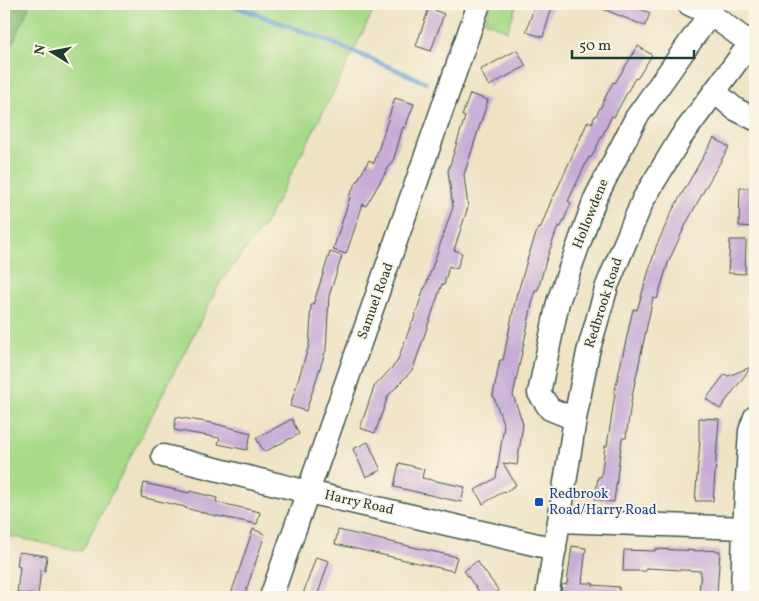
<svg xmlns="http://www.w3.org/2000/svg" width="759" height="601" font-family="Vollkorn,serif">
  <rect width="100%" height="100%" fill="#fcf5e5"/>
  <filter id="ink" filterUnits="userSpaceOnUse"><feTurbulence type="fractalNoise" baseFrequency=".02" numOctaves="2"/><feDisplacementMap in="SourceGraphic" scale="10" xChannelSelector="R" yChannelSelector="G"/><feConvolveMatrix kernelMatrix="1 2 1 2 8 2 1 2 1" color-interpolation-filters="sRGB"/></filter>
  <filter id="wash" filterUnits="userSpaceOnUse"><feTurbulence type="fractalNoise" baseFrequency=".0096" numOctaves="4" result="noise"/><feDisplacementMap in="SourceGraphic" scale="20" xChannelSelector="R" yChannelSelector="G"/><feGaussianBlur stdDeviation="1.12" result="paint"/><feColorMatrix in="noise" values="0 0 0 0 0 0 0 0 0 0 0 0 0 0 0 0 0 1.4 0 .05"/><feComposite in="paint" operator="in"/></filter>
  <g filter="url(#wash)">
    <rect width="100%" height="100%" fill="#efe3c4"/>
    <path fill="#a9da89" stroke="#648c5e" d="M 30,4 L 373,4 L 376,5 L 331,97 L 265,224 L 221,281 L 82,551 L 4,535 L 4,63 Z
      M 491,4 L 517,4 L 507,31 L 485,21 Z"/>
    <path fill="#86ba75" stroke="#527c54" d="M 4,4 L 30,4 L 4,63 Z"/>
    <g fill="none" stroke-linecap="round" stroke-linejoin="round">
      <path stroke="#639fd3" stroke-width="5" d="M 229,4 L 323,39 L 425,82"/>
    </g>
    <g id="blocks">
      <path fill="#c6acd6" d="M 535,4 L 553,4 L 543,37 L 526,32 Z
        M 591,4 L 628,4 L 650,13 L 645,26 Z
        M 429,8 L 444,14 L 431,51 L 416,46 Z
        M 638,46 L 652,55 L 637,79 L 635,78 L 614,117 L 612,116 L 591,158 L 589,157 L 568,201 L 571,203 L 561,227 L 558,226 L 545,264 L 538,290 L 535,290 L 513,395 L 523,424 L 517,465 L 503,463 L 516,485 L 505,492 L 504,491 L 483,504 L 475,490 L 496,478 L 504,426 L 493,395 L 500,360 L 503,360 L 517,292 L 518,292 L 528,257 L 538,228 L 540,229 L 553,196 L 554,196 L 588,121 L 592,123 L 595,116 L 596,116 L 613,82 L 615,83 Z
        M 517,50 L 526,66 L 489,86 L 480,70 Z
        M 470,94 L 488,100 L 464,175 L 468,207 L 454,250 L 462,253 L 457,269 L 449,266 L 444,285 L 442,284 L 413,369 L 388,396 L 375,433 L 360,428 L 374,387 L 397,362 L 412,322 L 413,322 L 424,288 L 425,288 L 453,207 L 448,171 L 465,117 L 462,116 Z
        M 395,98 L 414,104 L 405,128 L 403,127 L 394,158 L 366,206 L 363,204 L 346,254 L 333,250 L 350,197 L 349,196 L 369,160 L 374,163 Z
        M 714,138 L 729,147 L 707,185 L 685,226 L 668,263 L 657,299 L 653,298 L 632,396 L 626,438 L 622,438 L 614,502 L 595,499 L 598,477 L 601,477 L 605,446 L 607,446 L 615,394 L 614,394 L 633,309 L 637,310 L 656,247 L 672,211 Z
        M 740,188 L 755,188 L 755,227 L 739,226 Z
        M 730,240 L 746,240 L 745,274 L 728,273 Z
        M 330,252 L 342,256 L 329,296 L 326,350 L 306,411 L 290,406 L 309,345 L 311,318 L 310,318 L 311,305 L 313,305 Z
        M 751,367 L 720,409 L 706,399 L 725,374 L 728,376 Z
        M 176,417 L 212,423 L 251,433 L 247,450 L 218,444 L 220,438 L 174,430 Z
        M 699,418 L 719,419 L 713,501 L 695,501 L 700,441 L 699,441 Z
        M 292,419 L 299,434 L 264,452 L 256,438 Z
        M 368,442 L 381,470 L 366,477 L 353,449 Z
        M 399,463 L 424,469 L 422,478 L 465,487 L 461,502 L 394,487 Z
        M 144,483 L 189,493 L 190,491 L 217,498 L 216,502 L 260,512 L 257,524 L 212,515 L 185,508 L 185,507 L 141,497 Z
        M 253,529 L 265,534 L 244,597 L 230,597 Z
        M 338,530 L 457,557 L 453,571 L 335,544 Z
        M 572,546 L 586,548 L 582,583 L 593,583 L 593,585 L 619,587 L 619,597 L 560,597 L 562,585 L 567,584 Z
        M 655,549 L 702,551 L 702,550 L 720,551 L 717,593 L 699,592 L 701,571 L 646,568 L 646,571 L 623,571 L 624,550 L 655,551 Z
        M 19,552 L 47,556 L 45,571 L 41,570 L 38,595 L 17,593 L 20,567 L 17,566 Z
        M 316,557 L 329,561 L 317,597 L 302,597 Z
        M 477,561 L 499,591 L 491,597 L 483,597 L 464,571 Z"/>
    </g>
  </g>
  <g filter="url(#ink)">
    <use href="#blocks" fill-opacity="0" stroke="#3e564a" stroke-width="1"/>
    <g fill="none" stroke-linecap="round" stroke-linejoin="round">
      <defs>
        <path id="minor" d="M 689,4 L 710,14 L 750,43
          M 715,92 L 735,109 L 755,119
          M 575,419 L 550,409 L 539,393 L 558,302 L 595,199 L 636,118 L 710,14
          M 163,456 L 308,492 L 555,549
          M 559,521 L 744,528 L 750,431 L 755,417
          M 271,597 L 479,4
          M 547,597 L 575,419 L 588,352 L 607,286 L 643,200 L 681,137 L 755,37
          M 742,597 L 744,528"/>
      </defs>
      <use href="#minor" stroke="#3e564a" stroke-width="25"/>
      <use href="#minor" stroke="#fff" stroke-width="22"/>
    </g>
  </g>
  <rect fill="#1a4fb4" stroke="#fcf5e5" stroke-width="2" x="534" y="497" width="10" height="10" rx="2.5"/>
  <g text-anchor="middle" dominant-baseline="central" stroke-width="4" stroke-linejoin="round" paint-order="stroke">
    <g font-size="14" fill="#1f3d34" stroke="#fcf5e5">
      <text transform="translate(591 214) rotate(-68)">Hollowdene</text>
      <text transform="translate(376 301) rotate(-70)">Samuel Road</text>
      <text transform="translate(604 303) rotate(-72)">Redbrook Road</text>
      <text transform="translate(359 503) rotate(13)">Harry Road</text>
    </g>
    <g font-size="14" fill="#164399" stroke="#fcf5e5" text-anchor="start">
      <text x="549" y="494">Redbrook<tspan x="549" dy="16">Road/Harry Road</tspan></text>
    </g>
  </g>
  <rect width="759" height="601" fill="none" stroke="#fcf5e5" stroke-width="20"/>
  <g transform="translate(52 52) rotate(280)" stroke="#fcf5e5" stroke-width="4" paint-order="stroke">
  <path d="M0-4L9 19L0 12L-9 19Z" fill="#1f3d34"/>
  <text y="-8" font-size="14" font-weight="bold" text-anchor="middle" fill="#1f3d34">N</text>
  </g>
  <path d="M572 50v8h122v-8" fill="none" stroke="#1f3d34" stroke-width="2.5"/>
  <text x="579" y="50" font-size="15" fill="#1f3d34" stroke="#fcf5e5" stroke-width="4" paint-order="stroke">50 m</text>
</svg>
